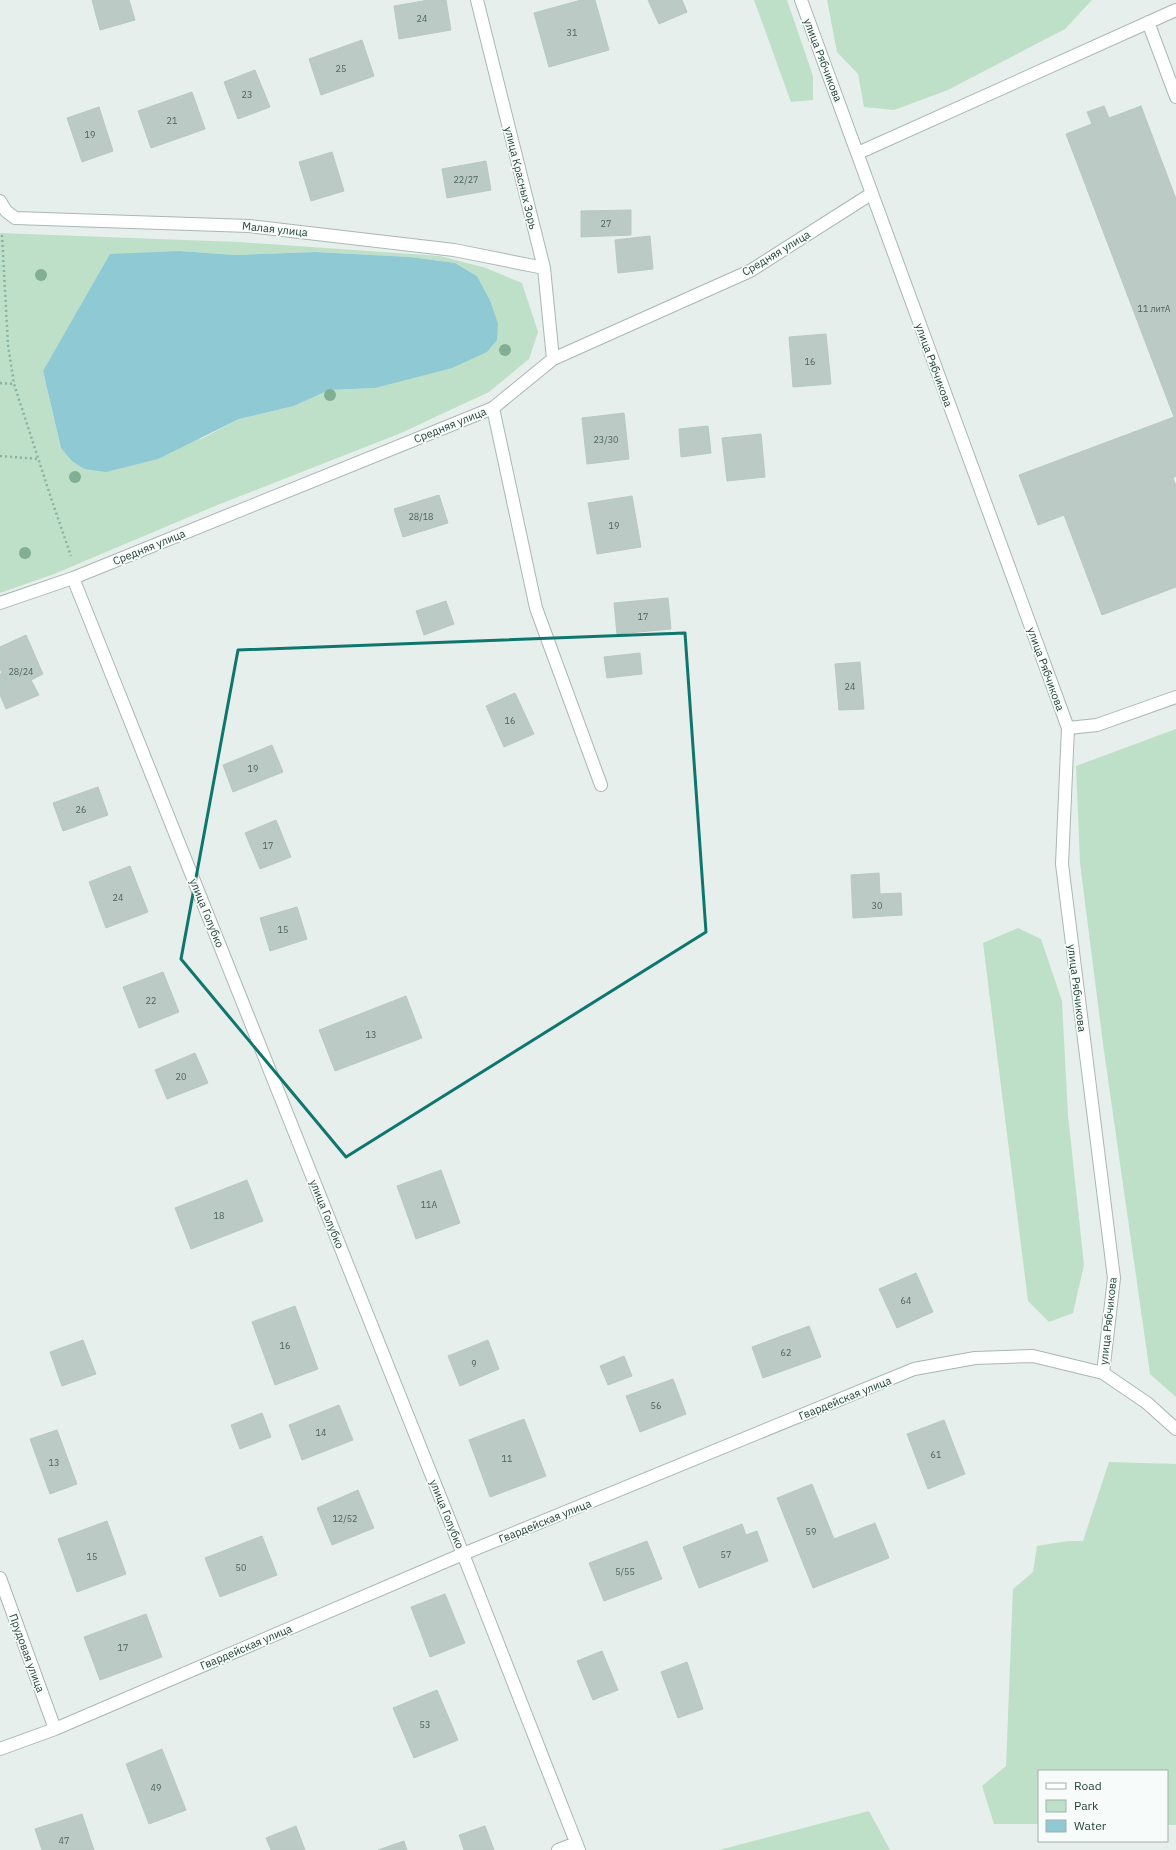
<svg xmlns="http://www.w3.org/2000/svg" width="1176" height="1850" font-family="'IBM Plex Sans',sans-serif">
  <rect width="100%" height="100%" fill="#e6efeb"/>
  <path fill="#bfe0c8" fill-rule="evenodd" d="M 754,0 L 787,0 L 813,76 L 813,100 L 791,102 Z
    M 827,0 L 1092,0 L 1065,29 L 948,90 L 894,110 L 864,107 L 858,74 L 837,52 Z
    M 0,233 L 238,242 L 440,256 L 486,268 L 522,283 L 538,332 L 529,359 L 489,392 L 401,433 L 215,506 L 54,574 L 0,593 ZM 180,251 L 234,255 L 315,252 L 410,257 L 455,263 L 477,276 L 490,300 L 498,323 L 375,388 L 329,390 L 294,406 L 239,419 L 201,439 L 61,448 L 43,371 L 68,329 Z
    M 1176,729 L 1176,1397 L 1150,1374 L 1103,1044 L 1080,863 L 1076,766 Z
    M 1018,928 L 1041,939 L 1062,1001 L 1068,1115 L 1084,1265 L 1073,1313 L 1049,1322 L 1028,1301 L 983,943 Z
    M 1109,1462 L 1176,1464 L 1176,1825 L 1167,1825 L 1167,1771 L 1039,1771 L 1039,1824 L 994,1824 L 982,1786 L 1006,1766 L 1013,1589 L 1033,1572 L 1037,1546 L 1068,1541 L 1083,1541 Z
    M 869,1811 L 890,1850 L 719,1850 Z"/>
  <path fill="#8ec9d4" d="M 180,251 L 234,255 L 315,252 L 410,257 L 455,263 L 477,276 L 490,300 L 498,323 L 497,340 L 487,352 L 452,368 L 375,388 L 329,390 L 294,406 L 239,419 L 158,459 L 106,472 L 84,469 L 72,461 L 61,448 L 43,371 L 110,254 Z"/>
  <path fill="#bbcac4" stroke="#b8c9c2" d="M 92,0 L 129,0 L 135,20 L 100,30 Z
    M 429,0 L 446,0 L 451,30 L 399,39 L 394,6 Z
    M 581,0 L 595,0 L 609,50 L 549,67 L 534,13 Z
    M 648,0 L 682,0 L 687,12 L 659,24 Z
    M 362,40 L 374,76 L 321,95 L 309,59 Z
    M 255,70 L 270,107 L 238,119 L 224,82 Z
    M 192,92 L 205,129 L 151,148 L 138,111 Z
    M 1104,106 L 1109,118 L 1141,106 L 1176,199 L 1176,476 L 1173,478 L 1176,486 L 1176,587 L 1102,615 L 1064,515 L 1038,525 L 1019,475 L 1174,417 L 1066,134 L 1092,124 L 1087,112 Z
    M 99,107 L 113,151 L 82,162 L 67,118 Z
    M 332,152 L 344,191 L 311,201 L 299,162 Z
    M 486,161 L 491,190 L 447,198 L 442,169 Z
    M 631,210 L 631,235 L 581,237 L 581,211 Z
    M 650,236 L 653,269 L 618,273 L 615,240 Z
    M 826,334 L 831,384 L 793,387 L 789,337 Z
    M 624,413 L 629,459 L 587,464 L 582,418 Z
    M 708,426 L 711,453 L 681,457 L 679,429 Z
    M 761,434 L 765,477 L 727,481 L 722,438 Z
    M 439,495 L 448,523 L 403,537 L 394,509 Z
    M 632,496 L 641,547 L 597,554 L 588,503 Z
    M 668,598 L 671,629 L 617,634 L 614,603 Z
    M 446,601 L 454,624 L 424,635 L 416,611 Z
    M 26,635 L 43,674 L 31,680 L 39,695 L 6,709 L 0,695 L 0,674 L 2,673 L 0,669 L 0,647 Z
    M 640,653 L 642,674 L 607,678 L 604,657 Z
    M 860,662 L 864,709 L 839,710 L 835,664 Z
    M 515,693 L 534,734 L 504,747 L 486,706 Z
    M 272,745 L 283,772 L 233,792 L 223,765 Z
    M 98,787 L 108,815 L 63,831 L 53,803 Z
    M 276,820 L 291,857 L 260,869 L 245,833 Z
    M 130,866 L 148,912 L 106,928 L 89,882 Z
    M 879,873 L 880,894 L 901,893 L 902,915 L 853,918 L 851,875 Z
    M 297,907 L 307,939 L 270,951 L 260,918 Z
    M 163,972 L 179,1012 L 139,1028 L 123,987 Z
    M 406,996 L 422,1038 L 335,1071 L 319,1030 Z
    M 195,1053 L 208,1083 L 167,1099 L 155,1070 Z
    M 441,1170 L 460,1223 L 416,1239 L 397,1186 Z
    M 247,1180 L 263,1221 L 191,1249 L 175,1208 Z
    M 916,1273 L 933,1312 L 897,1328 L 879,1289 Z
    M 295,1306 L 318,1369 L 275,1385 L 252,1322 Z
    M 809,1326 L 821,1357 L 763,1378 L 752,1347 Z
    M 83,1340 L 96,1374 L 62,1386 L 50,1352 Z
    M 488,1340 L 499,1369 L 460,1386 L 448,1356 Z
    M 624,1356 L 632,1376 L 608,1385 L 600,1366 Z
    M 673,1379 L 686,1414 L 640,1432 L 626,1396 Z
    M 339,1405 L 353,1440 L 302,1460 L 289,1425 Z
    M 262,1413 L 271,1437 L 240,1449 L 231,1425 Z
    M 524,1419 L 546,1476 L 490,1497 L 469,1440 Z
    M 944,1420 L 965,1474 L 928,1489 L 907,1434 Z
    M 57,1430 L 77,1484 L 50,1494 L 30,1439 Z
    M 812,1484 L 834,1539 L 875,1523 L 889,1558 L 813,1588 L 777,1498 Z
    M 358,1490 L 374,1528 L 332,1545 L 317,1508 Z
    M 107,1521 L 126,1574 L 77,1592 L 58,1539 Z
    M 742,1524 L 746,1535 L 757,1531 L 768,1561 L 699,1588 L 683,1547 Z
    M 262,1536 L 277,1575 L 220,1597 L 205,1558 Z
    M 647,1541 L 662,1579 L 604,1601 L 589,1563 Z
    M 445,1594 L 465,1643 L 430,1657 L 411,1607 Z
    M 146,1614 L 162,1657 L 100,1680 L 84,1637 Z
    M 602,1651 L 618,1690 L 593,1700 L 577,1661 Z
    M 687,1662 L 703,1709 L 678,1718 L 661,1672 Z
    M 437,1690 L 458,1740 L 414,1758 L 393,1708 Z
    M 162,1749 L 186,1810 L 149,1824 L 126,1764 Z
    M 82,1814 L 94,1850 L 42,1850 L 35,1829 Z
    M 296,1826 L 305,1850 L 271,1850 L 266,1838 Z
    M 485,1826 L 494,1850 L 464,1850 L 459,1835 Z
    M 404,1841 L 407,1850 L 378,1850 Z"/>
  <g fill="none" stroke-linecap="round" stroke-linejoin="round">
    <defs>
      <path id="service" d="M 1148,22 L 1176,97
        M 858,153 L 1176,10
        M 493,408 L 536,608 L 601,785
        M 1068,728 L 1097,725 L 1176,697"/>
      <path id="minor" d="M 477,0 L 544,268 L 553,359
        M 801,0 L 1068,728 L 1062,864 L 1114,1278 L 1103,1373
        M 0,201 L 6,211 L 15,218 L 249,226 L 454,250 L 544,268
        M 73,578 L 463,1554 L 579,1850
        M 0,603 L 73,578 L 493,408 L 553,359 L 750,271 L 871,194
        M 0,1578 L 55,1729
        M 0,1749 L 55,1729 L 463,1554 L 914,1369 L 975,1358 L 1033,1356 L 1103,1373 L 1147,1403 L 1176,1429
        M 558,1850 L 576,1843"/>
    </defs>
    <use href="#service" stroke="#a8b8b2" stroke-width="14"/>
    <use href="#minor" stroke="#a8b8b2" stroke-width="14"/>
    <path stroke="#86b3a5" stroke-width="2.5" stroke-dasharray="2 3" stroke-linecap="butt" d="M 2,235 L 8,345 L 14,384 L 51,498 L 71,556
      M 0,383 L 14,384
      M 0,456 L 38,459"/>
    <use href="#service" stroke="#fff" stroke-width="12"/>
    <use href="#minor" stroke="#fff" stroke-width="12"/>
  </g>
  <g fill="#80af93">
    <circle cx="41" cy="275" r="6"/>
    <circle cx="505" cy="350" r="6"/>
    <circle cx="330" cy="395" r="6"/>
    <circle cx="75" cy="477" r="6"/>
    <circle cx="25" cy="553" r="6"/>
  </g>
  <path fill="none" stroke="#0f766e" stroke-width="3" stroke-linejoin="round" d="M 685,633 L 706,932 L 346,1157 L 181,959 L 238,650 Z"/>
  <g text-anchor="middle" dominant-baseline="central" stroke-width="3.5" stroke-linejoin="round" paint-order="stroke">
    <g font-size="9" fill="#4a645c">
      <text x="422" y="18">24</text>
      <text x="572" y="32">31</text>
      <text x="341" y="68">25</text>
      <text x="247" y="94">23</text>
      <text x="172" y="120">21</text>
      <text x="90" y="134">19</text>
      <text x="466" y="179">22/27</text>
      <text x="606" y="223">27</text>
      <text x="1154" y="308">11 литА</text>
      <text x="810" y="361">16</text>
      <text x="606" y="439">23/30</text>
      <text x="421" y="516">28/18</text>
      <text x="614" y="525">19</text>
      <text x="643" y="616">17</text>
      <text x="21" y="671">28/24</text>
      <text x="850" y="686">24</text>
      <text x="510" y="720">16</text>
      <text x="253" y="768">19</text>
      <text x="81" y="809">26</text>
      <text x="268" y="845">17</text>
      <text x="118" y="897">24</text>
      <text x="877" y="905">30</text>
      <text x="283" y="929">15</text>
      <text x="151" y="1000">22</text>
      <text x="371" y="1034">13</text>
      <text x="181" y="1076">20</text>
      <text x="429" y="1204">11А</text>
      <text x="219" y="1215">18</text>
      <text x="906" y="1300">64</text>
      <text x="285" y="1345">16</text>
      <text x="786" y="1352">62</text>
      <text x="474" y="1363">9</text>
      <text x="656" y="1405">56</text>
      <text x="321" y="1432">14</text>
      <text x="936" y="1454">61</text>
      <text x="507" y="1458">11</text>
      <text x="54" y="1462">13</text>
      <text x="345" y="1518">12/52</text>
      <text x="811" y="1531">59</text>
      <text x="726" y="1554">57</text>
      <text x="92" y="1556">15</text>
      <text x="241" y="1567">50</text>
      <text x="625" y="1571">5/55</text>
      <text x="123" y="1647">17</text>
      <text x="425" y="1724">53</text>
      <text x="156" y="1787">49</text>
      <text x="64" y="1840">47</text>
    </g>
    <g font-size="11" fill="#24423a" stroke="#f7fbf9">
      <text transform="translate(823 60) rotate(69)">улица Рябчикова</text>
      <text transform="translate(521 178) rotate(76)">улица Красных Зорь</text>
      <text transform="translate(275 229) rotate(6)">Малая улица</text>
      <text transform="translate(776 253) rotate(-31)">Средняя улица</text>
      <text transform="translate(934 365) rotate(70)">улица Рябчикова</text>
      <text transform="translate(450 425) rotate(-22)">Средняя улица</text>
      <text transform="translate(149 547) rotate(-22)">Средняя улица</text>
      <text transform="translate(1046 669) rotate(70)">улица Рябчикова</text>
      <text transform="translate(207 913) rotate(68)">улица Голубко</text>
      <text transform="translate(1077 988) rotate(83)">улица Рябчикова</text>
      <text transform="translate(327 1214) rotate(68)">улица Голубко</text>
      <text transform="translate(1108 1321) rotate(-84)">улица Рябчикова</text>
      <text transform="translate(845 1398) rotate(-22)">Гвардейская улица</text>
      <text transform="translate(447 1514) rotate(68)">улица Голубко</text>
      <text transform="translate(545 1521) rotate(-22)">Гвардейская улица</text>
      <text transform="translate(246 1647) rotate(-23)">Гвардейская улица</text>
      <text transform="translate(27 1653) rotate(70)">Прудовая улица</text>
    </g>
  </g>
  <rect x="1038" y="1770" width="130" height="72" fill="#f7fbf9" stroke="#a3b1ad"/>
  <rect x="1046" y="1783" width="20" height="6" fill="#ffffff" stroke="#a3b1ad"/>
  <text x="1074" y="1790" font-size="12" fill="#24423a">Road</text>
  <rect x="1046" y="1800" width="20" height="12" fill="#bfe0c8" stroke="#a3b1ad"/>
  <text x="1074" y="1810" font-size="12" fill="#24423a">Park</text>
  <rect x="1046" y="1820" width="20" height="12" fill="#8ec9d4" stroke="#a3b1ad"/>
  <text x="1074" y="1830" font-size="12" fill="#24423a">Water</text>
</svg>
